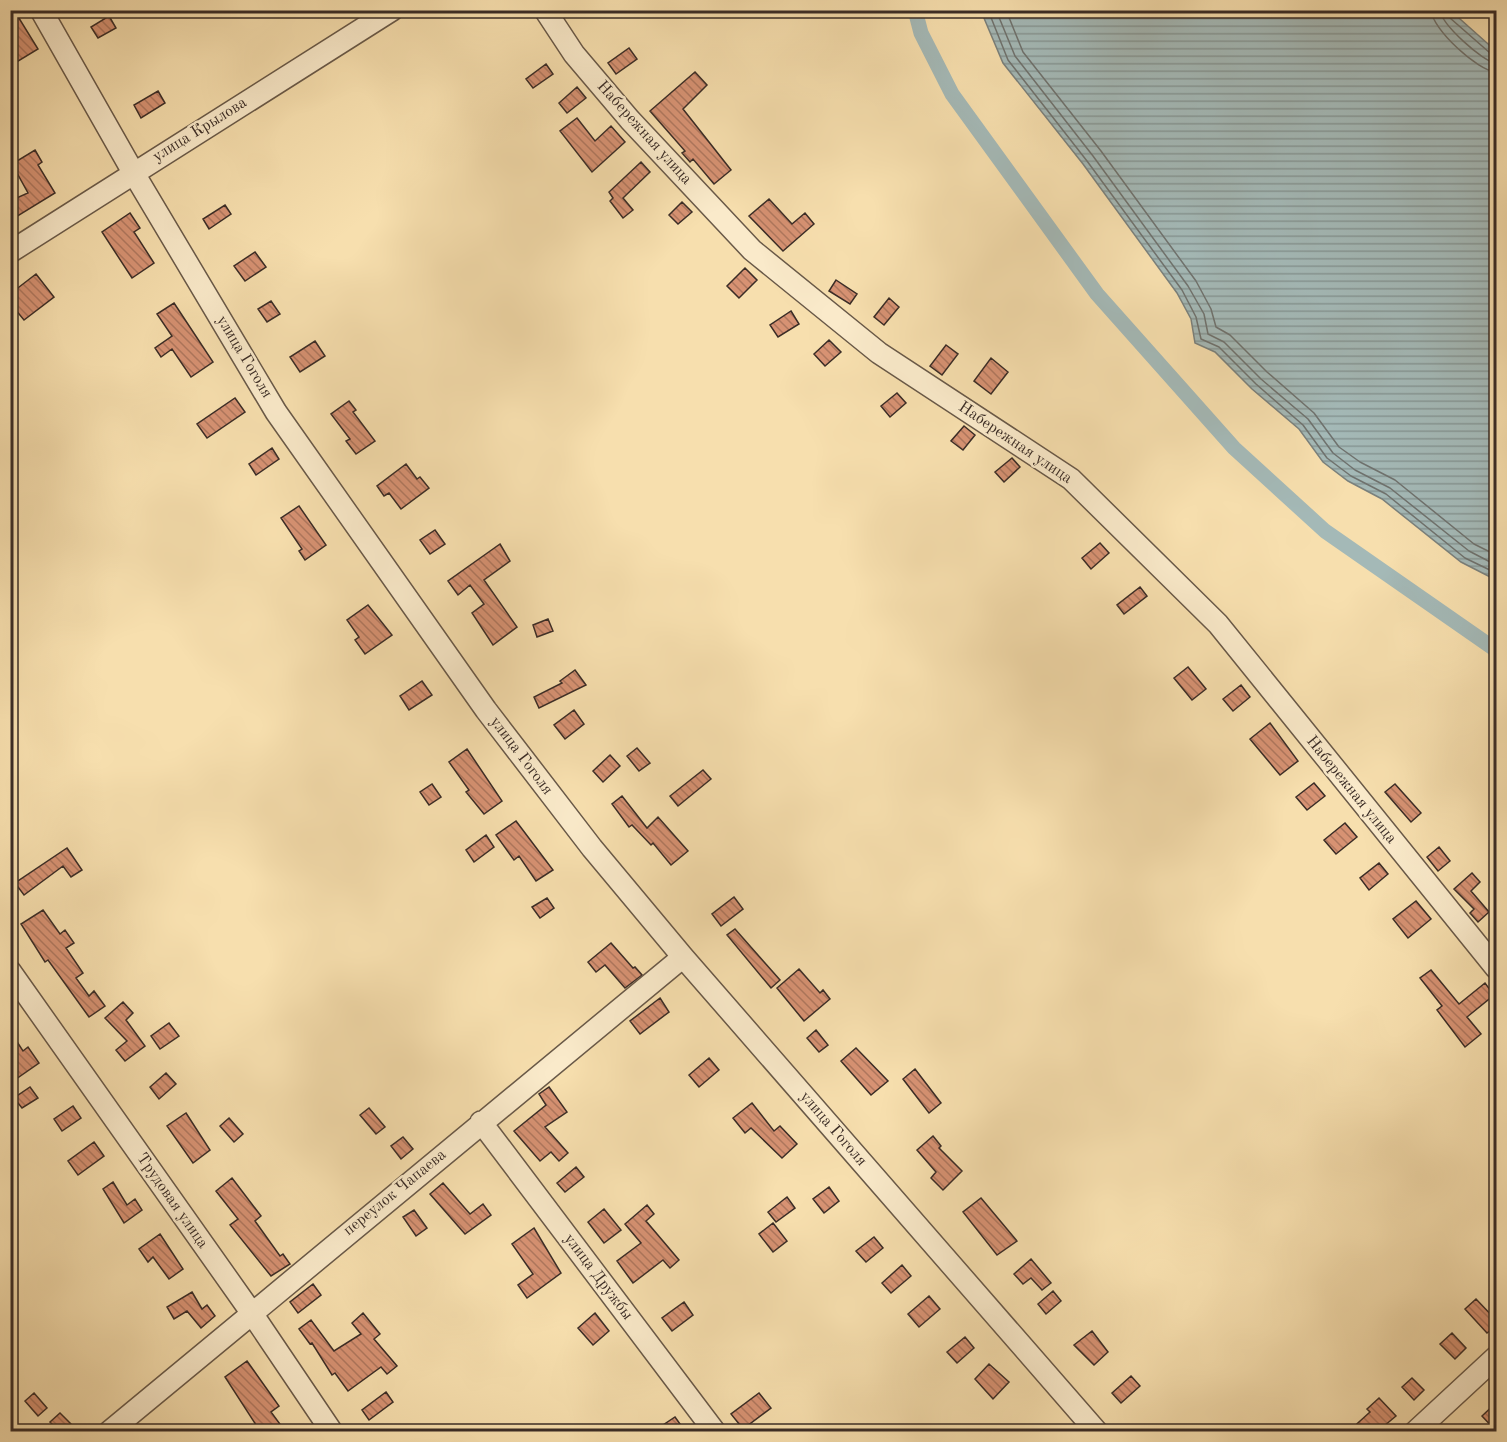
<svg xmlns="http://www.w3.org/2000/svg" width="1507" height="1442" font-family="'Old Standard TT',serif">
  <defs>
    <pattern id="water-rules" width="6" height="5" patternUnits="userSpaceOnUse" patternTransform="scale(1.5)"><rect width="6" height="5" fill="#a4b9b7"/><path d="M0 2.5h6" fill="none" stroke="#879795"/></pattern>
    <pattern id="building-back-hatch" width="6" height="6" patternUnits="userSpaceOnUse" patternTransform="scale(1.5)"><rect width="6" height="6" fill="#d79273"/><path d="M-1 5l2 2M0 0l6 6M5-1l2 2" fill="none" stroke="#af775e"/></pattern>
  </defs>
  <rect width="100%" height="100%" fill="#f7dfae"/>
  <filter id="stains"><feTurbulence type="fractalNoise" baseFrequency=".00333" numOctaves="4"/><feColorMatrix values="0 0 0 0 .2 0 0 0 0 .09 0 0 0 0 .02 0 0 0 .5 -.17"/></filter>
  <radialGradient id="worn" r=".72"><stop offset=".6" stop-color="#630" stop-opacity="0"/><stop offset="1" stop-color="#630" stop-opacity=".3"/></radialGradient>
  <path fill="url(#water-rules)" stroke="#7a817d" stroke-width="1.5" d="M 981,11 L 1451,11 L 1496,51 L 1496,580 L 1461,562 L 1382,499 L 1348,481 L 1323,462 L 1299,429 L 1252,389 L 1215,352 L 1195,343 L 1191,319 L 1177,293 L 1083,164 L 1003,63 Z"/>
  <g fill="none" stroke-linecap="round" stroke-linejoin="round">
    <path stroke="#6f726e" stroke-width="1.5" d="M 988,10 L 1008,60 L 1087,161 L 1182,290 L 1196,317 L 1201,339 L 1219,347 L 1256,384 L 1303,425 L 1327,458 L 1351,476 L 1386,494 L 1465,558 L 1496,573
      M 996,10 L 1015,56 L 1093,156 L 1188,286 L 1204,314 L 1208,334 L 1224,342 L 1261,379 L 1308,419 L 1333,453 L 1355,470 L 1390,488 L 1469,551 L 1496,565
      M 1006,10 L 1023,52 L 1101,151 L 1196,281 L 1211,309 L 1216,327 L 1230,335 L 1267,372 L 1314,413 L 1339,447 L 1360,462 L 1395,480 L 1474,544 L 1496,555
      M 1431,10 C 1432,29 1478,71 1496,72
      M 1440,10 C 1441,24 1483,62 1496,63
      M 1448,10 L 1450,18 L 1490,53 L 1496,55"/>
    <path stroke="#a4b9b7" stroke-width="15" d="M 915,10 L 921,33 L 952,94 L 1097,294 L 1234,448 L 1325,531 L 1496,650"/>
  </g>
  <path fill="url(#building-back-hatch)" stroke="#3a2c26" stroke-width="1.5" d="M 10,10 L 14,10 L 38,49 L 15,63 L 10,54 Z
    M 109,16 L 116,28 L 98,38 L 91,27 Z
    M 629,48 L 637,59 L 616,74 L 608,63 Z
    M 546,64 L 553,74 L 533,88 L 526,79 Z
    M 695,72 L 707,85 L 683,109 L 731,170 L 714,184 L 693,159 L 690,162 L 682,153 L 685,151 L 650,111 Z
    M 577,87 L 586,98 L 567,113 L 559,103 Z
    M 158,91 L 165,103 L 141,118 L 134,105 Z
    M 577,118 L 595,141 L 611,126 L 625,142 L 592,172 L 560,131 Z
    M 35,150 L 42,162 L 38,165 L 55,193 L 16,217 L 10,201 L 28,193 L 12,164 Z
    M 641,162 L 650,172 L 623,198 L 633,210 L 623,218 L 610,201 L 613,198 L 609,192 Z
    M 769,199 L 792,224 L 805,213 L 814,224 L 783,251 L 749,216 Z
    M 682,202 L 692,212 L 678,224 L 669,215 Z
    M 225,205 L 231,214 L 209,229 L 203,219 Z
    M 130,213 L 140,228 L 134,232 L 154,263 L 132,278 L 102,232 Z
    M 255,252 L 266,267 L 245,281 L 234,266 Z
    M 745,268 L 757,280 L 739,298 L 727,286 Z
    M 36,274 L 54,297 L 24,320 L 10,303 L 10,294 Z
    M 836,280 L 857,294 L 850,304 L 829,291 Z
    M 889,298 L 899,307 L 884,325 L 874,317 Z
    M 271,301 L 280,314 L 267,322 L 258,309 Z
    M 174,303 L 213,362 L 191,377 L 172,349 L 161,357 L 155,348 L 172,336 L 157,314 Z
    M 791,311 L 799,324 L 778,337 L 770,325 Z
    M 829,340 L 841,352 L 825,366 L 814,354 Z
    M 315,341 L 325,356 L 300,372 L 290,357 Z
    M 946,345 L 958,354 L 942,375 L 930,366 Z
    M 991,358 L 1008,372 L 991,394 L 974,381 Z
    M 897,393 L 906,403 L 890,417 L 881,406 Z
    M 235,398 L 245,412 L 207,438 L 197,424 Z
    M 349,401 L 356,410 L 353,412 L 375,441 L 356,454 L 346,441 L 350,439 L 331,414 Z
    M 964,426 L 975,435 L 963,450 L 951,441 Z
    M 272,448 L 279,459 L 256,475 L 249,464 Z
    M 1012,458 L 1020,467 L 1004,482 L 995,472 Z
    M 406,464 L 417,479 L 420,477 L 429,488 L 401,509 L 389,493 L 384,496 L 377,486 Z
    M 299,506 L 326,545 L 305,560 L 299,551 L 302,549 L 281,518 Z
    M 435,530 L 445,544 L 430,554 L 420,540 Z
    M 1100,543 L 1109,553 L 1091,569 L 1082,558 Z
    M 500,544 L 510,561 L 484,580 L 517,627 L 493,645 L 472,613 L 484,604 L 470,585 L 458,595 L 448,581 Z
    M 1140,587 L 1147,596 L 1124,614 L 1117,605 Z
    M 368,605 L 392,635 L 365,654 L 355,640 L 359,637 L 347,620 Z
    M 548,619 L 553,631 L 537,637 L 533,625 Z
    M 1188,667 L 1206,689 L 1192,700 L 1174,678 Z
    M 575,670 L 586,685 L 539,708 L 534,697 L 562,683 L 560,681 Z
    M 422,681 L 432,695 L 409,710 L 400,696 Z
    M 1241,685 L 1250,697 L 1233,711 L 1223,699 Z
    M 574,710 L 584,724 L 565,739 L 554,725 Z
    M 1270,723 L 1298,761 L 1280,775 L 1250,739 Z
    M 637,748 L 650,763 L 639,771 L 627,756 Z
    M 467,749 L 502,801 L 484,814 L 466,792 L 469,790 L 449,762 Z
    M 610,755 L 620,766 L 603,782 L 593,771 Z
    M 703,770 L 711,779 L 678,806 L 670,796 Z
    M 1314,783 L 1325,796 L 1307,810 L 1296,797 Z
    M 432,784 L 441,797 L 429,805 L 420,792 Z
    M 1395,784 L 1421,813 L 1411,822 L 1385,792 Z
    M 622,796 L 647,828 L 658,817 L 688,851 L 671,865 L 653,843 L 651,845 L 632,825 L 629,827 L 612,804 Z
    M 516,821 L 553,870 L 536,881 L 519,856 L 514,860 L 496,835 Z
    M 1345,823 L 1357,837 L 1336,854 L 1324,840 Z
    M 486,835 L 494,847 L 474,862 L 466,850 Z
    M 1439,847 L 1450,861 L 1438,871 L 1427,857 Z
    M 67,848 L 82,870 L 71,877 L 63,866 L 24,895 L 15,883 Z
    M 1379,863 L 1388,874 L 1369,890 L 1360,878 Z
    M 1472,873 L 1480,882 L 1471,891 L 1489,912 L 1478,922 L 1470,913 L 1474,909 L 1454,889 Z
    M 734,897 L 743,909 L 721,926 L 712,914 Z
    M 547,898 L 554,908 L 540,918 L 532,907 Z
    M 1416,901 L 1431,919 L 1408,938 L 1393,919 Z
    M 43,910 L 60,934 L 65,930 L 74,943 L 66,948 L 83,973 L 76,978 L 89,996 L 94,991 L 105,1006 L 89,1017 L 48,960 L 45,962 L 21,924 Z
    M 735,929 L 780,980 L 771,988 L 727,935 Z
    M 611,943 L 633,968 L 635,967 L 642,975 L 625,988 L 605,965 L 596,972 L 588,962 Z
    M 799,969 L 820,993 L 823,990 L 830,999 L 804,1021 L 777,988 Z
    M 1431,970 L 1459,1004 L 1485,983 L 1494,995 L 1467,1017 L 1481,1034 L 1465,1047 L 1437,1010 L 1442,1006 L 1420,978 Z
    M 660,998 L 669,1012 L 640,1034 L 630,1021 Z
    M 123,1002 L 133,1013 L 126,1020 L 145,1046 L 125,1061 L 116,1050 L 127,1041 L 105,1018 Z
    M 169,1023 L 179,1036 L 160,1049 L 151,1036 Z
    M 816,1030 L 828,1045 L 819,1052 L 807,1038 Z
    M 10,1031 L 23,1051 L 28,1047 L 39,1063 L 16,1079 L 10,1072 Z
    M 856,1048 L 888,1081 L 871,1095 L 841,1061 Z
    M 709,1058 L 719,1070 L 699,1087 L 689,1075 Z
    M 915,1069 L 941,1103 L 929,1113 L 903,1079 Z
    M 166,1073 L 176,1084 L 159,1099 L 150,1087 Z
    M 30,1087 L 38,1098 L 22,1108 L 14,1098 Z
    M 549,1087 L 567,1112 L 545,1127 L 568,1153 L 559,1161 L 551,1152 L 540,1161 L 514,1131 L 546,1105 L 539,1094 Z
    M 752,1103 L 774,1131 L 780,1126 L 797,1144 L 782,1158 L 751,1128 L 745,1133 L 733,1118 Z
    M 73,1106 L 81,1118 L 62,1131 L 54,1119 Z
    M 369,1108 L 385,1127 L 376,1134 L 360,1115 Z
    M 186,1113 L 210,1150 L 193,1163 L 167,1126 Z
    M 229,1118 L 243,1134 L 234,1142 L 220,1126 Z
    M 933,1136 L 941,1146 L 939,1148 L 962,1171 L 943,1190 L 931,1178 L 936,1172 L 917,1150 Z
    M 403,1137 L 413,1149 L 401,1159 L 391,1146 Z
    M 94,1142 L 104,1156 L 78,1175 L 68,1161 Z
    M 576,1167 L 584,1177 L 565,1192 L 557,1183 Z
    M 232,1178 L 261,1216 L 255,1221 L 280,1256 L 283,1254 L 290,1264 L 271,1276 L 230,1225 L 238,1219 L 216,1191 Z
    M 113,1182 L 127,1205 L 135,1199 L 142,1210 L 124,1223 L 103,1189 Z
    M 443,1183 L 470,1214 L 483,1204 L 491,1215 L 465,1234 L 430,1194 Z
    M 829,1187 L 839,1201 L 824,1213 L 813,1199 Z
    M 787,1197 L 795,1208 L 776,1222 L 768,1212 Z
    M 981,1198 L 1017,1241 L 997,1255 L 963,1212 Z
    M 647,1205 L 654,1214 L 646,1221 L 679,1260 L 670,1268 L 663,1260 L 633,1283 L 617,1261 L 641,1243 L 625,1224 Z
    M 604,1209 L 621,1230 L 604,1243 L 588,1222 Z
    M 414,1210 L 427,1228 L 416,1236 L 403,1217 Z
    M 773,1223 L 787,1241 L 773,1252 L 759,1234 Z
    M 534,1228 L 561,1273 L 527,1298 L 518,1285 L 533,1274 L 512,1244 Z
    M 160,1234 L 183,1269 L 169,1279 L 153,1257 L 148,1262 L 139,1249 Z
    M 874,1237 L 883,1248 L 866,1262 L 856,1251 Z
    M 1031,1259 L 1051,1283 L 1042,1290 L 1031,1278 L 1023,1284 L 1014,1274 Z
    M 902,1265 L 911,1276 L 891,1293 L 882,1283 Z
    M 313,1284 L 321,1295 L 298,1313 L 290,1302 Z
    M 1053,1291 L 1061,1301 L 1046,1314 L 1038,1304 Z
    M 192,1292 L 202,1309 L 207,1305 L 215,1316 L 201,1328 L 187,1311 L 174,1319 L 167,1307 Z
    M 929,1296 L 940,1309 L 919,1327 L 908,1314 Z
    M 1476,1299 L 1497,1321 L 1497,1325 L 1487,1333 L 1465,1309 Z
    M 684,1302 L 693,1315 L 672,1331 L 662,1318 Z
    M 363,1313 L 380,1334 L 374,1339 L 397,1366 L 387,1374 L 381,1367 L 348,1391 L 335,1373 L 332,1375 L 312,1343 L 310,1344 L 299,1329 L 311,1320 L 334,1351 L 361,1334 L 352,1323 Z
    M 595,1313 L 609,1331 L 593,1345 L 578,1328 Z
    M 1092,1331 L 1108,1352 L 1094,1365 L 1074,1345 Z
    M 1452,1333 L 1466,1348 L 1455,1359 L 1440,1344 Z
    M 965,1337 L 974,1348 L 957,1363 L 947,1352 Z
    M 247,1361 L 279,1406 L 271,1412 L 285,1431 L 260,1431 L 225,1377 Z
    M 989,1364 L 1009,1382 L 993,1399 L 975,1379 Z
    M 1131,1376 L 1140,1386 L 1121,1403 L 1112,1393 Z
    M 1412,1378 L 1424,1390 L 1414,1400 L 1402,1387 Z
    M 386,1392 L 393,1402 L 369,1420 L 362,1410 Z
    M 34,1393 L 47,1408 L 38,1416 L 25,1401 Z
    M 759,1393 L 771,1408 L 743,1429 L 731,1414 Z
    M 1379,1398 L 1396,1416 L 1378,1431 L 1349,1431 L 1370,1412 L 1367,1409 Z
    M 1497,1402 L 1497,1431 L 1496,1431 L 1482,1416 Z
    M 60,1413 L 78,1431 L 59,1431 L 50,1422 Z
    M 675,1417 L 685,1431 L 654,1431 Z"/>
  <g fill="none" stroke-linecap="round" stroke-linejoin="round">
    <defs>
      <path id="minor" d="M 41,10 L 133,172 L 276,412 L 486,710 L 592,848 L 683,957 L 1097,1432
        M 545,10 L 574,54 L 630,120 L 752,250 L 879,353 L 1071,479 L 1218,624 L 1496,968
        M 10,252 L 392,10
        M 10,971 L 251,1312 L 332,1432
        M 481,1122 L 715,1432
        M 109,1432 L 683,957
        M 1415,1432 L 1496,1357"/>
    </defs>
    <use href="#minor" stroke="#695948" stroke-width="24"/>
    <use href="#minor" stroke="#faeaca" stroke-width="21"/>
  </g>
  <g text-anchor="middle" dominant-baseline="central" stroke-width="5" stroke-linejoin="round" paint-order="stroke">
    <g font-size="16" fill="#3a2c26" stroke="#faeaca">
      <text transform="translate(200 130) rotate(-32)">улица Крылова</text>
      <text transform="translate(644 133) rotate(48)">Набережная улица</text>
      <text transform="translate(244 357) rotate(59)">улица Гоголя</text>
      <text transform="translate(1015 443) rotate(34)">Набережная улица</text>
      <text transform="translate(521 756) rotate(53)">улица Гоголя</text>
      <text transform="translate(1351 790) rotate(51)">Набережная улица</text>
      <text transform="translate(833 1129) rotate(49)">улица Гоголя</text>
      <text transform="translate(395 1193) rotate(-39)">переулок Чапаева</text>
      <text transform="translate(172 1201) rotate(55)">Трудовая улица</text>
      <text transform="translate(598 1277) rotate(53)">улица Дружбы</text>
    </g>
  </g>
  <rect width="1507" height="1442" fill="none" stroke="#f7dfae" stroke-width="36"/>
  <rect x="12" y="12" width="1483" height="1418" fill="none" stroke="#3a2c26" stroke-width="3"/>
  <rect x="18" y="18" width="1471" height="1406" fill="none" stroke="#3a2c26" stroke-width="1.5"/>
  <rect width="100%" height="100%" filter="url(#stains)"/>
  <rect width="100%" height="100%" fill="url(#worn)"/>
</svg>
